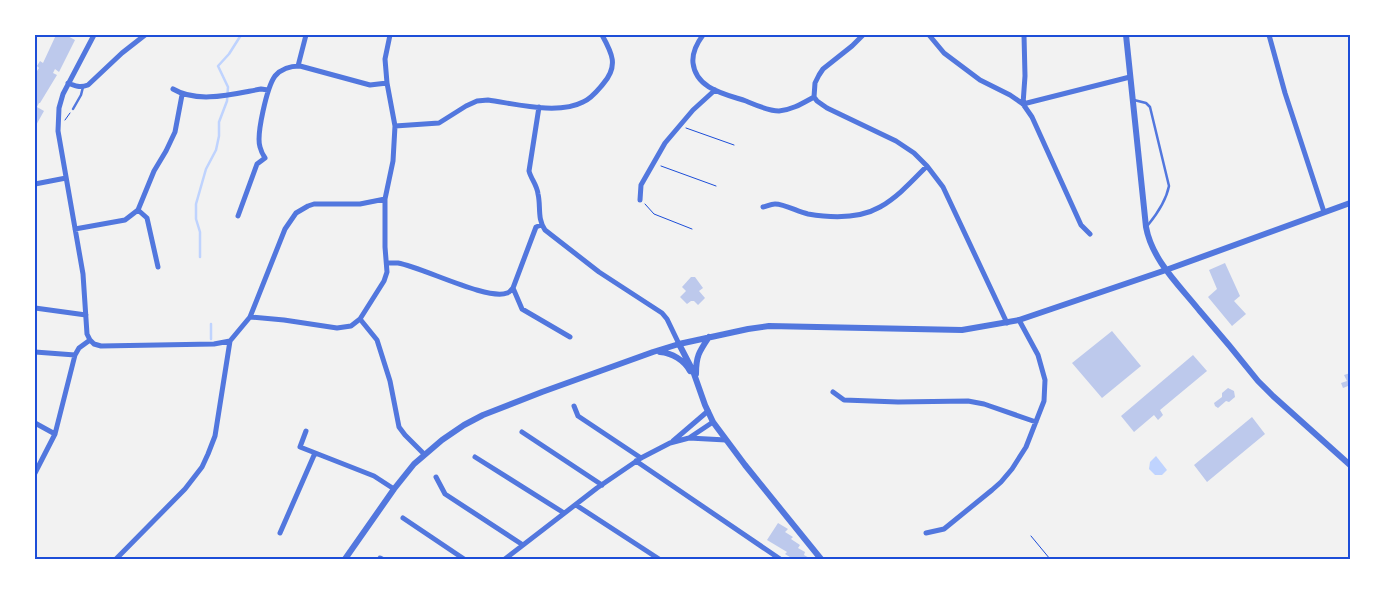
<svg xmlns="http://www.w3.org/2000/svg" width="1385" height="594" font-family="Quicksand,sans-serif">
  <rect width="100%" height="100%" fill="#f2f2f2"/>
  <path fill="#bfd3fe" d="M 1156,456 L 1167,470 L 1162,475 L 1155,475 L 1149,469 L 1150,462 Z"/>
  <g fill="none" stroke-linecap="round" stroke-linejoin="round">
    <path stroke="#bfd3fe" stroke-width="2.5" d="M 200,257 L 200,232 L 196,219 L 196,204 L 206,169 L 216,150 L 219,136 L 219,122 L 227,101 L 228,87 L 218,66 L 229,54 L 241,35
      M 211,339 L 211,324"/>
  </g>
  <path fill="#bdc9ec" d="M 56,35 L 66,35 L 75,40 L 59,72 L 55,69 L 53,73 L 57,75 L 40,103 L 39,103 L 37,107 L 44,111 L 35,127 L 35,74 L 39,68 L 37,66 L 40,61 L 43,63 Z
    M 1225,263 L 1240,296 L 1234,301 L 1246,314 L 1232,326 L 1208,297 L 1217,289 L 1209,270 Z
    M 691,277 L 695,277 L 703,288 L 699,291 L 705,298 L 698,305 L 694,301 L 691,301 L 687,304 L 680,297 L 686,291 L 682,287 Z
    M 1112,331 L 1141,366 L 1102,398 L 1072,363 Z
    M 1193,355 L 1207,371 L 1160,410 L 1163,415 L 1158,420 L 1154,415 L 1134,432 L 1121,416 Z
    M 1350,373 L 1350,390 L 1348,386 L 1343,388 L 1341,383 L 1347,381 L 1344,375 Z
    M 1228,388 L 1234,391 L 1235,397 L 1229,402 L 1226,401 L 1218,408 L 1215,406 L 1214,403 L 1222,397 L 1222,393 Z
    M 1252,417 L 1265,434 L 1207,482 L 1194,465 Z
    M 778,523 L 788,529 L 785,532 L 793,537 L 791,539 L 800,545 L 798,548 L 805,552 L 804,555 L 811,559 L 793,559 L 785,554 L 787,552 L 767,540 Z"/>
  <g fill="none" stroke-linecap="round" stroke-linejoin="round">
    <path stroke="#1d4ed8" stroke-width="1" d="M 65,120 L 70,113
      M 686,128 L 734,145
      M 661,166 L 716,186
      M 645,204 L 654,214 L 692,229
      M 1031,536 L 1050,559"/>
    <path stroke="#5277de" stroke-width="2.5" d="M 1134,100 L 1146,103 L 1150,107 L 1169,186 C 1166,201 1157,214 1148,225
      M 73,109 L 81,95 L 83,87"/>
    <path stroke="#5277de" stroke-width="5" d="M 703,35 C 697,43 692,53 693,63 C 696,89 725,94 746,101 C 756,105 768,111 779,111 C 792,110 803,103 814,97
      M 863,35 L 852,46 L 823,69 L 819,75 L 815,83 L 814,97 L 817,101 L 827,108 L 896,141 L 914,153 L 927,166 L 943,187 L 1007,323
      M 929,35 L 944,53 L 980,80 L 1010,95 L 1023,104 L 1032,117 L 1081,225 L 1090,234
      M 1269,35 L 1285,93 L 1324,212
      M 298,66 L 306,35
      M 68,83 C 75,86 80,88 88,85 L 122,53 L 145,35
      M 173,89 C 198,104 233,94 261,89 L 268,90
      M 1023,104 L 1130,77
      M 1023,104 L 1025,76 L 1024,35
      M 539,107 L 529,171 C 531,179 537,185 538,194 C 541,206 537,219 545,230 L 599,272 L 662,313 L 667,319 L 679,344
      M 395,126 L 439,123 L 466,106 L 477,101 L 488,100 C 516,104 558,115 583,102 C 592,98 597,91 603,84 C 619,66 612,53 602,35
      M 35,184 L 66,178
      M 640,200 L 641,185 L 665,143 L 693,110 L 715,90
      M 763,207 C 767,206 771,204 775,204 C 785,204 798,212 808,214 C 832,218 859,219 880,207 C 898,197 913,180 927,166
      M 138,210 L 147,218 L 158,267
      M 238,216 L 257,164 L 265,158 C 263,155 261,151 260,147 C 256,135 267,87 275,76 C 281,69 291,66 300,66 L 370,85 L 387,83
      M 75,229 L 125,220 L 138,210 L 154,171 L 166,151 L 175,132 L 182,95
      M 387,263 C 390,263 395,263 398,263 C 422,267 488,301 507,293 C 509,293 511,290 513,288 L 536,227 L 541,225
      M 513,288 L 522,309 L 570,337
      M 35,308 L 86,315
      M 250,317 L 284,320 L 337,328 L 351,326 L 360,319 L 384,281 L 387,272 L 385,247 L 385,199 L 393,161 L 395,126 L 387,83 L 385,59 L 390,35
      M 360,319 L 377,340 L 390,381 L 399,427 L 405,435 L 424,454
      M 90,340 L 94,344 L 101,346 L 214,344 L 230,341
      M 35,352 L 75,355
      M 833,392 L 844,400 L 898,402 L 968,401 L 984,404 L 1036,422
      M 574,406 L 578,416 L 641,458
      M 35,423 L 55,434
      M 306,431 L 300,447 L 374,476 L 394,489
      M 522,432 L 602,485
      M 689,438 L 713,422
      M 673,441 L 708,411
      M 475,457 L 564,513
      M 636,461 L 780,559
      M 35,473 L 55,434 L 75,355 L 79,348 L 90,340 L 87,334 L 83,274 L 58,131 L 59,108 L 63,94 L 94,35
      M 436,477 L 445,494 L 523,545
      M 576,505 L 659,559
      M 403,518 L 464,559
      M 280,533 L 315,453
      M 926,533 L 944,529 L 992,490 L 1001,482 L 1012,469 L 1026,447 L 1044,401 L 1045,380 L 1038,355 L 1019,320
      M 380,558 L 382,559
      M 116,559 L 185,489 L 202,467 L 208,454 L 215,436 L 230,341 L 250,317 L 285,229 L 296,213 L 308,206 L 314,204 L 360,204 L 385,199
      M 505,559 L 597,488 L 641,458 L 670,443 L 689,438 L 726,440"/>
    <path stroke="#5277de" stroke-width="6" d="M 1126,35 L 1146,227 C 1152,260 1179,285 1199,310 C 1219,333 1239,357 1258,381 L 1273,396 L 1350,465
      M 679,344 L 693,371 L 705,405 L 713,422 L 745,465 L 821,559
      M 660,352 C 672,353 684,360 690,371
      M 696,374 C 696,356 699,352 709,337
      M 345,559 L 394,489 L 414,464 L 442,440 L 464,425 L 483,415 L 542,392 L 653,352 L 679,344 L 748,329 L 769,326 L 962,330 L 1019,320 L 1166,270 L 1350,203"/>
  </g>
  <rect width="1385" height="594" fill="none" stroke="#ffffff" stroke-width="72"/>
  <rect x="36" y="36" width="1313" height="522" fill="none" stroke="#1d4ed8" stroke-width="2"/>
</svg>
